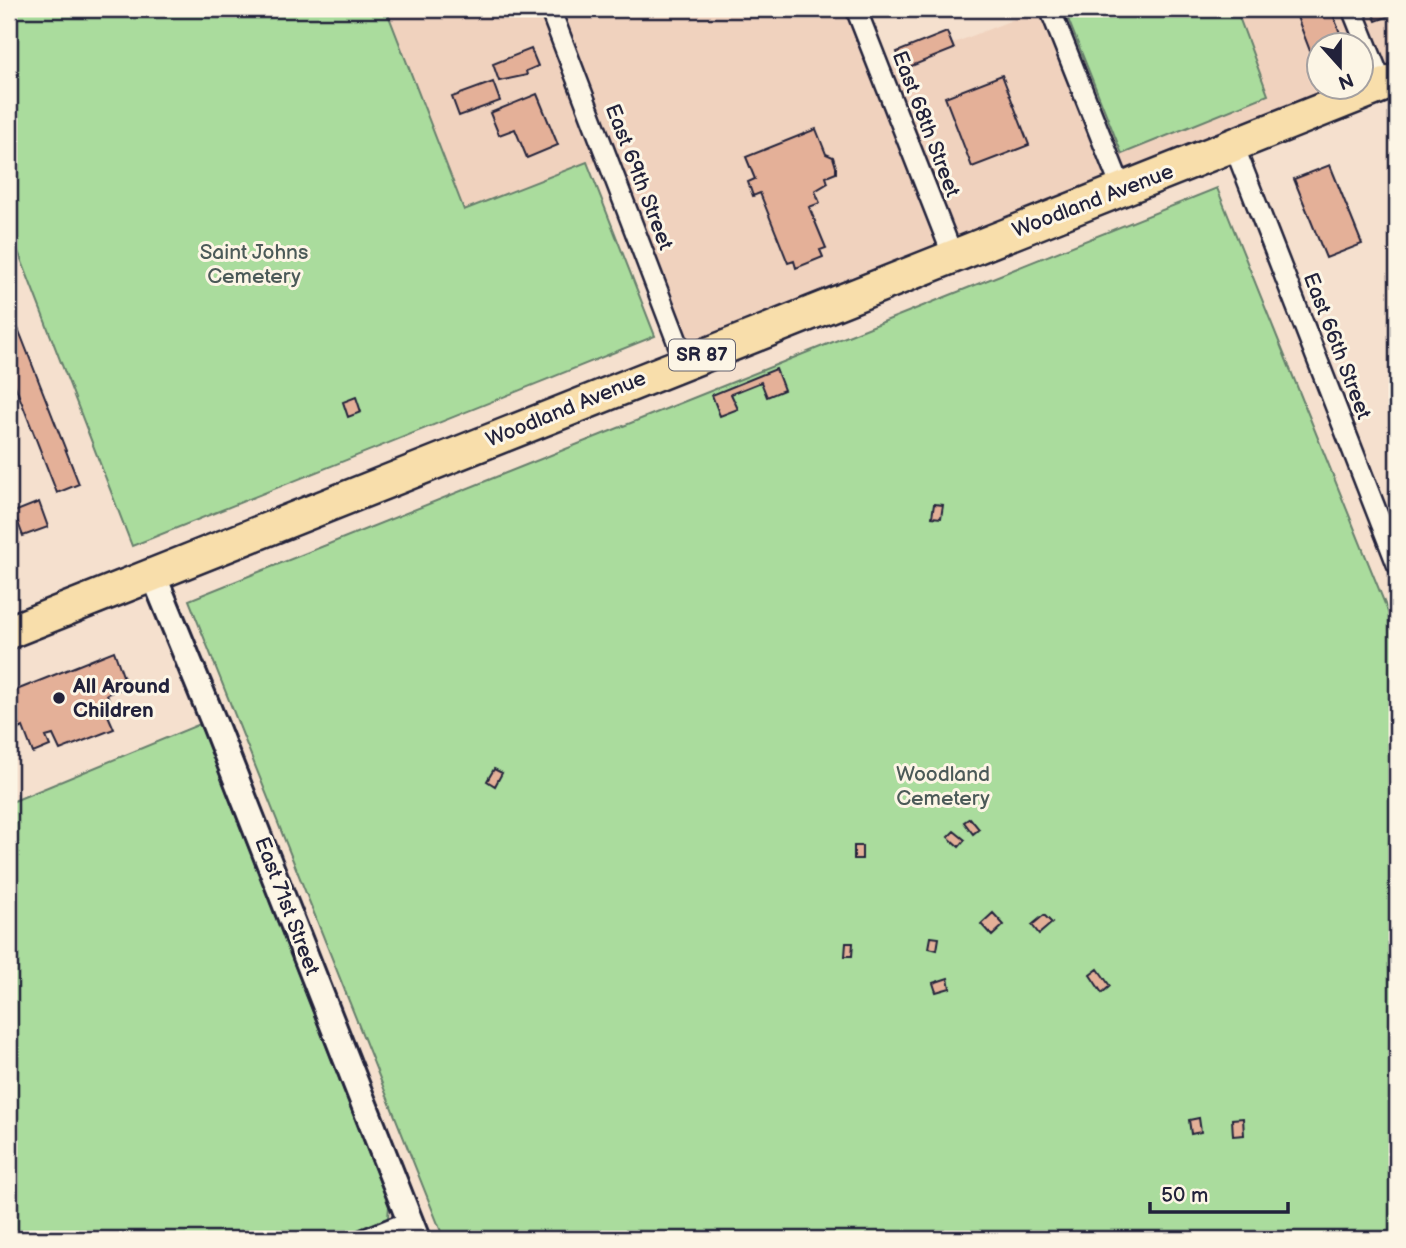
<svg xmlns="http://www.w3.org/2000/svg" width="1406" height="1248" font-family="'Balsamiq Sans',sans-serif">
  <rect width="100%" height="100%" fill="#f5e0ce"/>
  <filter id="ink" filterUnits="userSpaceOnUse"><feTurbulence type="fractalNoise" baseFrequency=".0143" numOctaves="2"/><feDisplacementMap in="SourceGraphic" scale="14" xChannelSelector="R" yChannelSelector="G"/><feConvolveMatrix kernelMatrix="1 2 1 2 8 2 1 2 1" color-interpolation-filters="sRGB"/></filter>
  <g filter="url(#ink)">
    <path fill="#f0d2be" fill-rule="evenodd" d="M 386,9 L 856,9 L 881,72 L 1040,9 L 1397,9 L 1397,80 L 685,362 L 607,158 L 464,210 ZM 1318,46 L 1360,46 L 1360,88 L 1318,88 Z"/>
    <path fill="#aadc9d" stroke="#667f6c" stroke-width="2" d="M 9,9 L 386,9 L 464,210 L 587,162 L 655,336 L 132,546 L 9,228 Z
      M 1064,9 L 1236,9 L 1268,95 L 1122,154 Z
      M 1217,188 L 1397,634 L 1397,1239 L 444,1239 L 189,600 Z
      M 200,724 L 389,1206 L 388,1218 L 334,1239 L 9,1239 L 9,803 Z"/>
    <path fill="#e4b098" stroke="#22223b" stroke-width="2" d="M 1294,9 L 1331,9 L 1344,44 L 1318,46 L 1318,53 L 1312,56 Z
      M 1371,9 L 1397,9 L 1397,13 L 1376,21 Z
      M 947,32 L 954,49 L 904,69 L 897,52 Z
      M 531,49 L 538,66 L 526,71 L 527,75 L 499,81 L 493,64 Z
      M 1002,75 L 1029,145 L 972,167 L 945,97 Z
      M 493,82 L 500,101 L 459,116 L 452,97 Z
      M 537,94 L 558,145 L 527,158 L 515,129 L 499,135 L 490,113 Z
      M 816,129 L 826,154 L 833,157 L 836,167 L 836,173 L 826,177 L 828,183 L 815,191 L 820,203 L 809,207 L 826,248 L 820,250 L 823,257 L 796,268 L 794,261 L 788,263 L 760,193 L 753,196 L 748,182 L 755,179 L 746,157 Z
      M 1330,165 L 1362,244 L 1326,258 L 1294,179 Z
      M 12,313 L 79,484 L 57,493 L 9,370 L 9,314 Z
      M 776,369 L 784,390 L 767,397 L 761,382 L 731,394 L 738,409 L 720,416 L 712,395 Z
      M 356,397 L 361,412 L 348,417 L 343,402 Z
      M 39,502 L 48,527 L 23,536 L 14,512 Z
      M 934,504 L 943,505 L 941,518 L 932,517 Z
      M 114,651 L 127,687 L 107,694 L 113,711 L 107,713 L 114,729 L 60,750 L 53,735 L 46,737 L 50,746 L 33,753 L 23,727 L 20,729 L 9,702 L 9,693 Z
      M 494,769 L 502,773 L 495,786 L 487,781 Z
      M 970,818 L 979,829 L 973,834 L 964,822 Z
      M 954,831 L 965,840 L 959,847 L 948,837 Z
      M 854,846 L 862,846 L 862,859 L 854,859 Z
      M 993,913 L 1004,925 L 992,936 L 981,924 Z
      M 1044,915 L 1052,923 L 1039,934 L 1032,925 Z
      M 931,937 L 939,938 L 937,950 L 929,948 Z
      M 846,943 L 853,943 L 852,956 L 845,956 Z
      M 1098,969 L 1110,986 L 1102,993 L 1090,975 Z
      M 948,978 L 950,988 L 936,992 L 933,983 Z
      M 1199,1118 L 1201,1132 L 1191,1134 L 1189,1120 Z
      M 1243,1118 L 1244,1135 L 1233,1136 L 1232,1119 Z"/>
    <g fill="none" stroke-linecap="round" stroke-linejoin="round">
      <defs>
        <path id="minor" d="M 550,9 L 685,362
          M 856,9 L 953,256
          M 1050,9 L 1122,190
          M 1352,9 L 1383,86
          M 1234,146 L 1397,564
          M 365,1239 L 410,1221"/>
        <path id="tertiary" d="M 153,574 L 215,725 L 417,1239"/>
        <path id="primary" d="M 9,632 L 1397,80"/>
      </defs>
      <use href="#minor" stroke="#22223b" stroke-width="24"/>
      <use href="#tertiary" stroke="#22223b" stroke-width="30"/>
      <use href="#primary" stroke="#22223b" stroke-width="37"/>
      <use href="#minor" stroke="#fcf5e5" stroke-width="19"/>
      <use href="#tertiary" stroke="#fcf5e5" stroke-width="24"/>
      <use href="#primary" stroke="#f8deab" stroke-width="32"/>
    </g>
  </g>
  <circle fill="#22223b" stroke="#fcf5e5" stroke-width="2.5" cx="59" cy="698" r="7"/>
  <g text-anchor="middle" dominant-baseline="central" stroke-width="6" stroke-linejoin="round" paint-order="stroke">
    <rect fill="#fcf5e5" stroke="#63616e" stroke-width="2" x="669" y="339.5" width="66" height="31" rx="5"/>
    <g font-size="19" font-weight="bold" fill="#22223b">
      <text x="702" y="355">SR 87</text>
    </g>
    <g font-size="21" fill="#22223b" stroke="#fcf5e5">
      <text transform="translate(926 124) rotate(69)">East 68th Street</text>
      <text transform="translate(639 177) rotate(69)">East 69th Street</text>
      <text transform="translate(1093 201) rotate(-21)">Woodland Avenue</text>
      <text transform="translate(1337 346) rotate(69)">East 66th Street</text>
      <text transform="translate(566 409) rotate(-22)">Woodland Avenue</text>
      <text transform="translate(287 906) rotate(69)">East 71st Street</text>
    </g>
    <g font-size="21" fill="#4b5a58" stroke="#fcf5e5">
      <text x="254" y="252">Saint Johns<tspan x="254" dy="24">Cemetery</tspan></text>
      <text x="943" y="774">Woodland<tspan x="943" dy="24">Cemetery</tspan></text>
    </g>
    <g font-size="21" font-weight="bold" fill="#22223b" stroke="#fcf5e5" text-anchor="start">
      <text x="73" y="686">All Around<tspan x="73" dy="24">Children</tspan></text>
    </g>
  </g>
  <rect width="1406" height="1248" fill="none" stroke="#fcf5e5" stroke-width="35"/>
  <rect x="18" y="18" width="1371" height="1213" fill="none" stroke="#22223b" stroke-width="2.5" filter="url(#ink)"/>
  <g transform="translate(1340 66) rotate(159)"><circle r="33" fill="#fcf5e5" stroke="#a5a1a1" stroke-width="2"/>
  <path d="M0-5L12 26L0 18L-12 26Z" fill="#22223b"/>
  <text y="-10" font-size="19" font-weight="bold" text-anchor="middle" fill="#22223b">N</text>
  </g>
  <path d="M1150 1202v10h138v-10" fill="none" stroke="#22223b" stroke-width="3.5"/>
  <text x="1161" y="1202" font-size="21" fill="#22223b" stroke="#fcf5e5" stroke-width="5" paint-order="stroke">50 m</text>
</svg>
